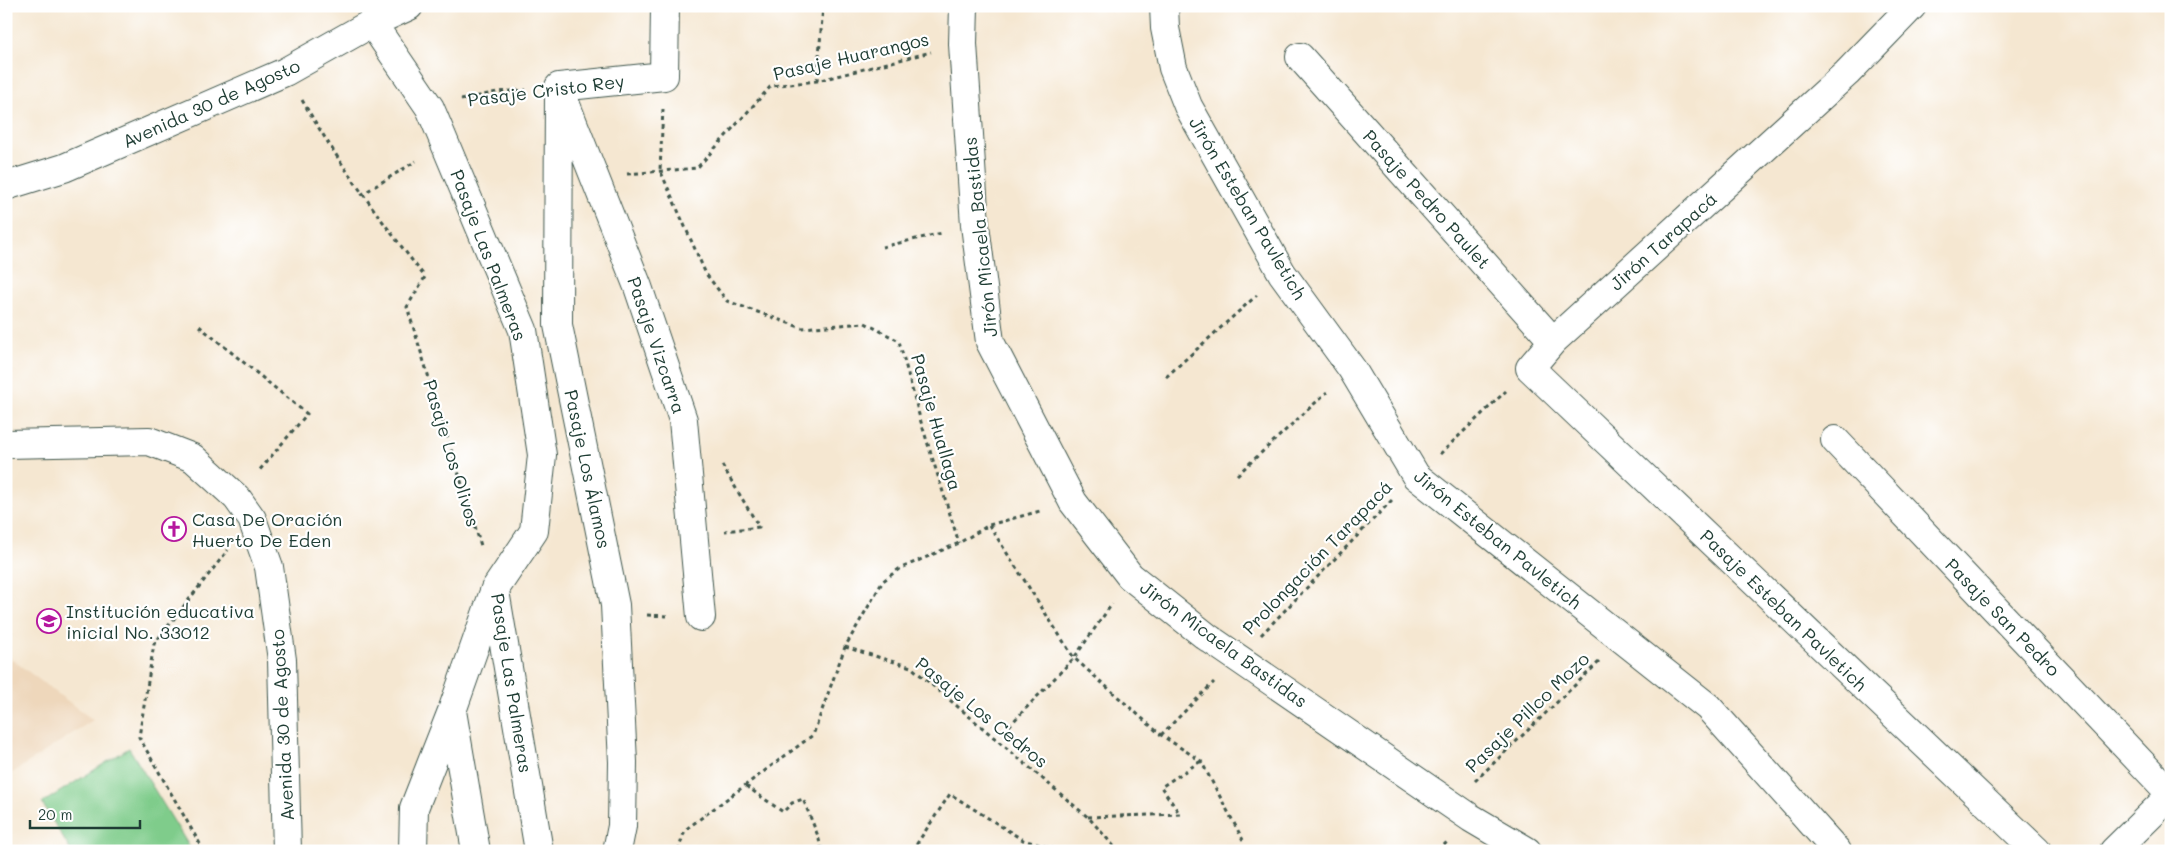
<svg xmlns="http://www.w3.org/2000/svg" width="2177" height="857" font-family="Mali,sans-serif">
  <rect width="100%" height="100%" fill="#fff"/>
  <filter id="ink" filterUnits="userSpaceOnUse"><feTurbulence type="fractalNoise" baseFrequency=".02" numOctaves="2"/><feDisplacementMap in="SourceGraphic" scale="10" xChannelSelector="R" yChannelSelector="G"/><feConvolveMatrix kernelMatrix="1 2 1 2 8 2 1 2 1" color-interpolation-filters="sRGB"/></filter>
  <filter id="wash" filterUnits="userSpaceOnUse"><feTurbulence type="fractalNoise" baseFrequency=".0096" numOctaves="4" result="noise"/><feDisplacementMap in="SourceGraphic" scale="20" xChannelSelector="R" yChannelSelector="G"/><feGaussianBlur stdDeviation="1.12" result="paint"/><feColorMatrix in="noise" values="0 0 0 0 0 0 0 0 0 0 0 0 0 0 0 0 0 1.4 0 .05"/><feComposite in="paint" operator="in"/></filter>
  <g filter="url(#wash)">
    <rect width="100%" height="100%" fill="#f5e7d1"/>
    <path fill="#eed7bb" d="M 6,655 L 93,720 L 6,777 Z"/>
    <path fill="#7fcc8b" stroke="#4f8460" d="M 129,748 L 192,851 L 71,851 L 42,803 Z"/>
  </g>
  <g filter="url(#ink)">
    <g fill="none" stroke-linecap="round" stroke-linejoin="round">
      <defs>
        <path id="minor" d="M 964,6 L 963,44 L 975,225 L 990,342 L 1073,502 L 1130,576 L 1207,637 L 1471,818 L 1527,851
          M 1164,6 L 1165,28 L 1173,68 L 1188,106 L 1282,273 L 1352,369 L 1416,476 L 1708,707 L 1837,851
          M 1912,6 L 1847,73 L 1553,341 L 1530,368 L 2037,851
          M 372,23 L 430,108 L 523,330 L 542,455 L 534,531 L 495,589 L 452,711 L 414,808 L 413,851
          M 1300,57 L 1553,341
          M 559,87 L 558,325 L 615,605 L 623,762 L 622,826 L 617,851
          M 559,87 L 664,76 L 665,6
          M 564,100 L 638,287 L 683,420 L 701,617
          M 6,186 L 64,168 L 285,72 L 372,23 L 409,6
          M 1835,440 L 2171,794
          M 6,444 L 149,441 L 193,458 L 237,498 L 252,519 L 269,567 L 282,660 L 287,851
          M 495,591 L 539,851
          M 452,711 L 476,851
          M 2114,851 L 2171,795"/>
      </defs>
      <use href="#minor" stroke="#3f564c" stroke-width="30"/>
      <path stroke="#3f564c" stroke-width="3" stroke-dasharray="4 4" stroke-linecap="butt" d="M 817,81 L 823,6
        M 302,100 C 340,165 379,218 425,277 L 407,307 L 482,549
        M 461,100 L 497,92 L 526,90
        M 663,109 L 660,170 L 706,274 L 727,301 L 802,328 L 865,323 L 899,341 L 921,422 L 959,543
        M 627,174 L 697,168 L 771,86 L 817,81 L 931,52
        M 361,195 L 416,161
        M 882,247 L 942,233
        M 199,326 L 307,414 L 258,472
        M 1166,377 L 1257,295
        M 1440,454 L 1506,391
        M 722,465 L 759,527 L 725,531
        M 1237,475 L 1327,392
        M 989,525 L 1074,658 L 1161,735 L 1201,761 L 1243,840
        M 647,615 L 668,616
        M 1261,635 L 1392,500
        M 845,647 L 911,667 L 1090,819 L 1118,851
        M 1009,726 L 1074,658 L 1112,604
        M 1161,735 L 1214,682
        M 1475,781 L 1599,662
        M 746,786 L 783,812 L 792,803 L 803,799 L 818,836 L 822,851
        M 1088,817 L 1180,814 L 1161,787 L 1201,761
        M 204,851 L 139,737 L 154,644 L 228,550
        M 678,851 L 685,830 L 813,735 L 845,647 L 883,581 L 899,569 L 959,543 L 989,525 L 1040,511
        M 912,851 L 950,794 L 1023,840 L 1062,851
        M 1438,851 L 1448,841"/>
      <use href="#minor" stroke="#fff" stroke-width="28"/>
    </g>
  </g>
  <defs>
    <symbol id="church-ring" viewBox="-11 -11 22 22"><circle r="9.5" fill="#fff" stroke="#b5179e" stroke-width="1.5"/><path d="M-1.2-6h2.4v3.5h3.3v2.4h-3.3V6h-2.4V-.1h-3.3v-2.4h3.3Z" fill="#b5179e"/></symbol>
    <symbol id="school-ring" viewBox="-11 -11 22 22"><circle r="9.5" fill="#fff" stroke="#b5179e" stroke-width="1.5"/><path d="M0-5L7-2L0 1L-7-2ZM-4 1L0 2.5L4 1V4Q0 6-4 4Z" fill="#b5179e"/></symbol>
  </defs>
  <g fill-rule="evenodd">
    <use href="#church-ring" x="160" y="515" width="28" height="28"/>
    <use href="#school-ring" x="35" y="607" width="28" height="28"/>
  </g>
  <g text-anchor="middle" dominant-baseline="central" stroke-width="4.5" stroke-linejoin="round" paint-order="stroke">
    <g font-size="18" fill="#1f3d34" stroke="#fff">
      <text transform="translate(851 56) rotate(-13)">Pasaje Huarangos</text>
      <text transform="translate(546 90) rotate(-7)">Pasaje Cristo Rey</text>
      <text transform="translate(211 103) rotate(-24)">Avenida 30 de Agosto</text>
      <text transform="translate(1427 199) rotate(48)">Pasaje Pedro Paulet</text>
      <text transform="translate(1248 208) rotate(59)">Jirón Esteban Pavletich</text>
      <text transform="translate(980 237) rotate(-96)">Jirón Micaela Bastidas</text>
      <text transform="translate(1663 241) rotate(-42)">Jirón Tarapacá</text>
      <text transform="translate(489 255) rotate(69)">Pasaje Las Palmeras</text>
      <text transform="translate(657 345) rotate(71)">Pasaje Vizcarra</text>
      <text transform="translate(937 422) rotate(74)">Pasaje Huallaga</text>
      <text transform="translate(452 453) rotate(73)">Pasaje Los Olivos</text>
      <text transform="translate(588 469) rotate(78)">Pasaje Los Álamos</text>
      <text transform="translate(1498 539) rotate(39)">Jirón Esteban Pavletich</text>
      <text transform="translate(1317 557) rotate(-46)">Prolongación Tarapacá</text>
      <text transform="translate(1784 610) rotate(44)">Pasaje Esteban Pavletich</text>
      <text transform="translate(2003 617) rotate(46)">Pasaje San Pedro</text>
      <text transform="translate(1224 644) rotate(36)">Jirón Micaela Bastidas</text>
      <text transform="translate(512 683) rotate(81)">Pasaje Las Palmeras</text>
      <text transform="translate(982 712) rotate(39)">Pasaje Los Cedros</text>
      <text transform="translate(1527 712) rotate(-44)">Pasaje Pillco Mozo</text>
      <text transform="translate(282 725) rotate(-93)">Avenida 30 de Agosto</text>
    </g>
    <g font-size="18" fill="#1f3d34" stroke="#fff" text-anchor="start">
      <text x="192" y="519">Casa De Oración<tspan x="192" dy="21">Huerto De Eden</tspan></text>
      <text x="66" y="611">Institución educativa<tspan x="66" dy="21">inicial No. 33012</tspan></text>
    </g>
  </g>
  <rect width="2177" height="857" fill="none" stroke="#fff" stroke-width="25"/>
  <path d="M30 820v8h110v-8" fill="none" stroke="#1f3d34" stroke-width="2.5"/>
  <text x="38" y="820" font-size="15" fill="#1f3d34" stroke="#ffffff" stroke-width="4" paint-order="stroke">20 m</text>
</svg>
